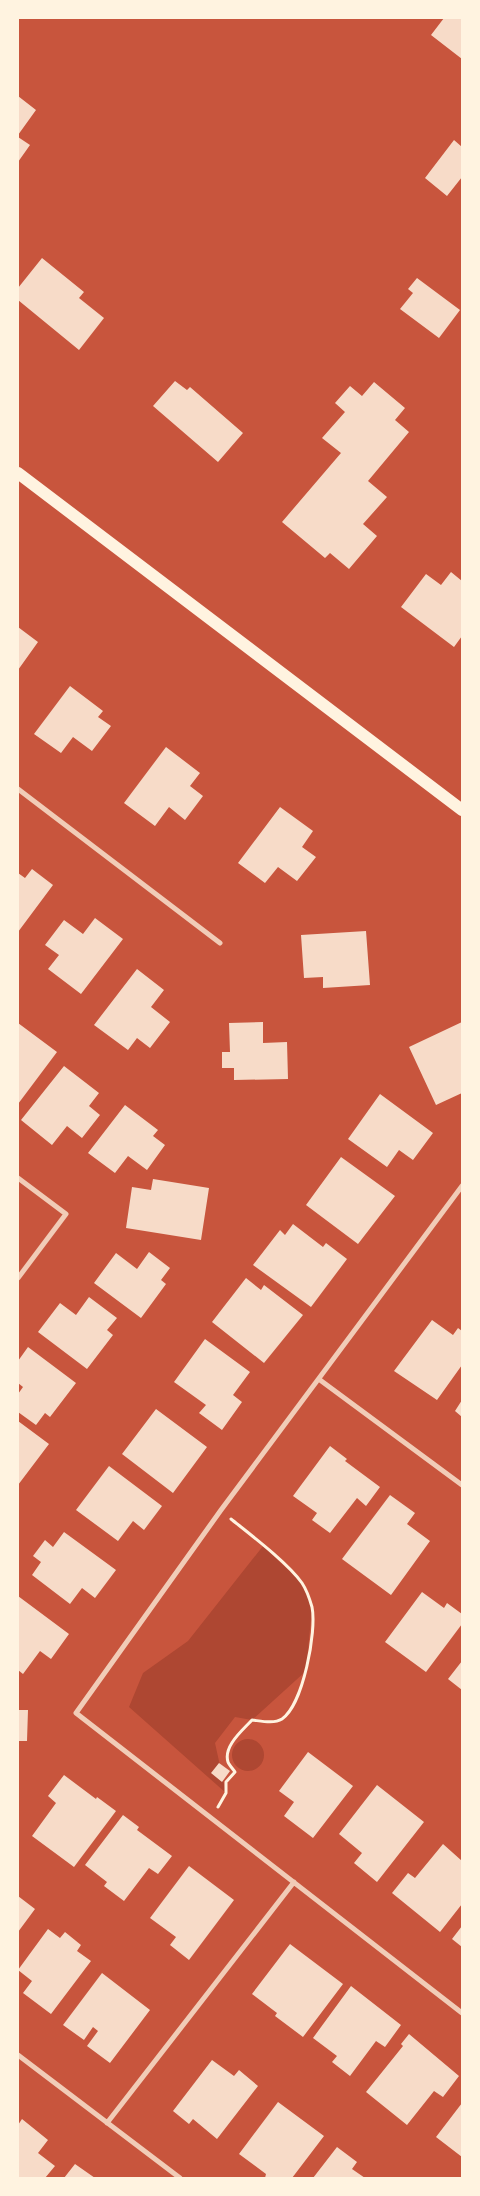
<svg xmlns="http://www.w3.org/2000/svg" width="480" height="2196" font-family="'Open Sans',sans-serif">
  <rect width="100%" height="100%" fill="#c8553d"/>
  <path fill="#ae4732" d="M 263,1546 L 302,1583 L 312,1608 L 306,1671 L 252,1720 L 235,1717 L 215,1743 L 226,1793 L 129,1707 L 143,1673 L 188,1641 Z
    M232 1755a16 16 0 1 1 32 0a16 16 0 1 1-32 0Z"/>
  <path fill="#f7dbc8" d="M 444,18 L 462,18 L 462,59 L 431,35 Z
    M 18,96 L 36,110 L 18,135 Z
    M 18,137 L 30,145 L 18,162 Z
    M 454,140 L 462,147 L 462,177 L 447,196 L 425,178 Z
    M 42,258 L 84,292 L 79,298 L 104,318 L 79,350 L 18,300 L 18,288 Z
    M 417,278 L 460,310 L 439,338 L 400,309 L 413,293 L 408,289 Z
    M 175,381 L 187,390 L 190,387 L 243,433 L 218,462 L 153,406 Z
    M 374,382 L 405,408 L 395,420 L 409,432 L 368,481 L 387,497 L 363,524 L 377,536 L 349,569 L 330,553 L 325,558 L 282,522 L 341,453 L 322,438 L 345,412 L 335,403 L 350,386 L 362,396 Z
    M 451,572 L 462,581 L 462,636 L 454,647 L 401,607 L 426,574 L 441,585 Z
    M 18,627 L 38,642 L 18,670 Z
    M 70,686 L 103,711 L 98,717 L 111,726 L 92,751 L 73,737 L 61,753 L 34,734 Z
    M 166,747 L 200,773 L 190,786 L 203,796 L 185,820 L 169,807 L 155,826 L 124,803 Z
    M 280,807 L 313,831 L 302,847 L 316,857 L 297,881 L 278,867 L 265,883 L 238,863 Z
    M 32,869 L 53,885 L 18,932 L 18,873 L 25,878 Z
    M 95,918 L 123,939 L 81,994 L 48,969 L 59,955 L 45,945 L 64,920 L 83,934 Z
    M 366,931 L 370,985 L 323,988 L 323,977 L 304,978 L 301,935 Z
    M 137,969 L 164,990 L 151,1007 L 170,1022 L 150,1048 L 137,1038 L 128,1050 L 94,1025 Z
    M 263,1022 L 263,1043 L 287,1042 L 288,1079 L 234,1080 L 234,1068 L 222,1068 L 222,1052 L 230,1052 L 229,1023 Z
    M 462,1022 L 462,1093 L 436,1105 L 409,1047 Z
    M 18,1023 L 57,1052 L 18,1104 Z
    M 64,1066 L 99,1093 L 89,1106 L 100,1115 L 82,1138 L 67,1126 L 52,1145 L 21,1120 Z
    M 380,1094 L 433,1133 L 413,1160 L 399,1150 L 387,1167 L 348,1139 Z
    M 125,1105 L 158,1130 L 153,1136 L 165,1145 L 147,1170 L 128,1156 L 115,1173 L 88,1153 Z
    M 341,1157 L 395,1196 L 358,1244 L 306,1205 Z
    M 153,1179 L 209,1188 L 201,1240 L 126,1228 L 132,1187 L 151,1190 Z
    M 293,1224 L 323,1247 L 326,1243 L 347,1259 L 311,1307 L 253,1265 L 280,1230 L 285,1235 Z
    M 149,1252 L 170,1268 L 161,1280 L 166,1284 L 141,1318 L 94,1283 L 116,1253 L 137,1269 Z
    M 246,1278 L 261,1290 L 264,1285 L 303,1315 L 264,1363 L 212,1322 Z
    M 89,1297 L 117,1318 L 107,1330 L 113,1335 L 87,1369 L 38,1332 L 60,1303 L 76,1315 Z
    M 432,1320 L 453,1335 L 458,1328 L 462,1331 L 462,1365 L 437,1400 L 394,1371 Z
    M 205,1339 L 250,1372 L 233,1395 L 242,1402 L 222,1430 L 199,1413 L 206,1405 L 174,1382 Z
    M 28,1347 L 76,1383 L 50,1417 L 45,1413 L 36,1425 L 18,1412 L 18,1394 L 23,1387 L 18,1383 L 18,1361 Z
    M 462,1400 L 462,1417 L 455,1411 Z
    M 156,1409 L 207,1447 L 173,1493 L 122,1454 Z
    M 18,1421 L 49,1444 L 18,1485 Z
    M 330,1446 L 347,1459 L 345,1461 L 380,1487 L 366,1506 L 357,1498 L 330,1533 L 312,1520 L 317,1513 L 293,1496 Z
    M 109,1466 L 162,1506 L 144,1530 L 133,1521 L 118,1541 L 76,1510 Z
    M 390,1495 L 415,1513 L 407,1524 L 430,1541 L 391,1595 L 342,1559 Z
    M 64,1532 L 116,1570 L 95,1598 L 82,1588 L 70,1604 L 32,1575 L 41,1562 L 33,1556 L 45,1540 L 53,1547 Z
    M 422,1592 L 444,1608 L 447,1603 L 462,1614 L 462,1624 L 426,1672 L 385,1642 Z
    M 18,1596 L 69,1634 L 51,1659 L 40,1651 L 23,1674 L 18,1670 Z
    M 462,1661 L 462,1690 L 448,1679 Z
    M 18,1710 L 28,1710 L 27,1741 L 18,1741 Z
    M 308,1752 L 353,1786 L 313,1838 L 284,1816 L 294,1802 L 279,1791 Z
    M 219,1763 L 230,1771 L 222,1782 L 211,1773 Z
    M 64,1775 L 96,1799 L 97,1797 L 116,1811 L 74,1867 L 32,1836 L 56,1803 L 48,1796 Z
    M 377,1785 L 424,1822 L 377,1882 L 354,1863 L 362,1853 L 339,1834 Z
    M 123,1815 L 139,1827 L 137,1830 L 172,1856 L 158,1874 L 149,1868 L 124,1901 L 104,1886 L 107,1882 L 85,1865 Z
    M 443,1844 L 462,1861 L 462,1904 L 440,1932 L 392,1893 L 408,1873 L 415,1878 Z
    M 189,1866 L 234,1900 L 189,1960 L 170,1945 L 176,1937 L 150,1918 Z
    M 18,1896 L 35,1909 L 18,1932 Z
    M 462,1926 L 462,1947 L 452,1939 Z
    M 48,1929 L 60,1938 L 65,1932 L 81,1945 L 77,1951 L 91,1961 L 51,2014 L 23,1993 L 32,1981 L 18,1970 Z
    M 290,1944 L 343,1984 L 303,2037 L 275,2016 L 277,2013 L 252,1994 Z
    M 102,1973 L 150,2010 L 110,2063 L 87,2046 L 98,2031 L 93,2027 L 84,2040 L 63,2025 Z
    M 351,1986 L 401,2025 L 385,2047 L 376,2041 L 350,2076 L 332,2062 L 337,2056 L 313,2038 Z
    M 409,2034 L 459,2076 L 443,2097 L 434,2091 L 407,2125 L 366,2092 L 403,2046 L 401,2044 Z
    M 212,2060 L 234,2076 L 239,2070 L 258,2086 L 217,2139 L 193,2119 L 189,2124 L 173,2111 Z
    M 278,2102 L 324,2136 L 292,2178 L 265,2178 L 266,2174 L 239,2154 Z
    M 462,2103 L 462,2157 L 436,2137 Z
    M 22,2119 L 48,2140 L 38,2153 L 55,2166 L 45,2178 L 18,2178 L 18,2125 Z
    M 337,2147 L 357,2162 L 352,2169 L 365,2178 L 313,2178 Z
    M 75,2164 L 95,2178 L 64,2178 Z"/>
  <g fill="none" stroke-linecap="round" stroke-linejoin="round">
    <path stroke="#fff3e0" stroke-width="3" d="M 218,1807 L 226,1793 L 226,1782 L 235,1772 C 233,1769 229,1765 228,1762 C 223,1746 243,1730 252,1720 C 261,1721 274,1724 282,1719 C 303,1705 317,1631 312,1607 C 310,1600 306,1589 302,1583 C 288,1563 251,1535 231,1519"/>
    <path stroke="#f1ccb7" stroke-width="5" d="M 18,789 L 220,943
      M 18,1178 L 66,1214 L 18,1278
      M 462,1186 L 221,1510 L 76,1713 L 462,2013
      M 320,1380 L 462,1485
      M 18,2055 L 180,2178
      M 107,2123 L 294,1882"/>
    <path stroke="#fff3e0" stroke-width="12" d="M 18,473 L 462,810"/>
  </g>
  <rect width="480" height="2196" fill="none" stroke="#fff3e0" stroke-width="38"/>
</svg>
